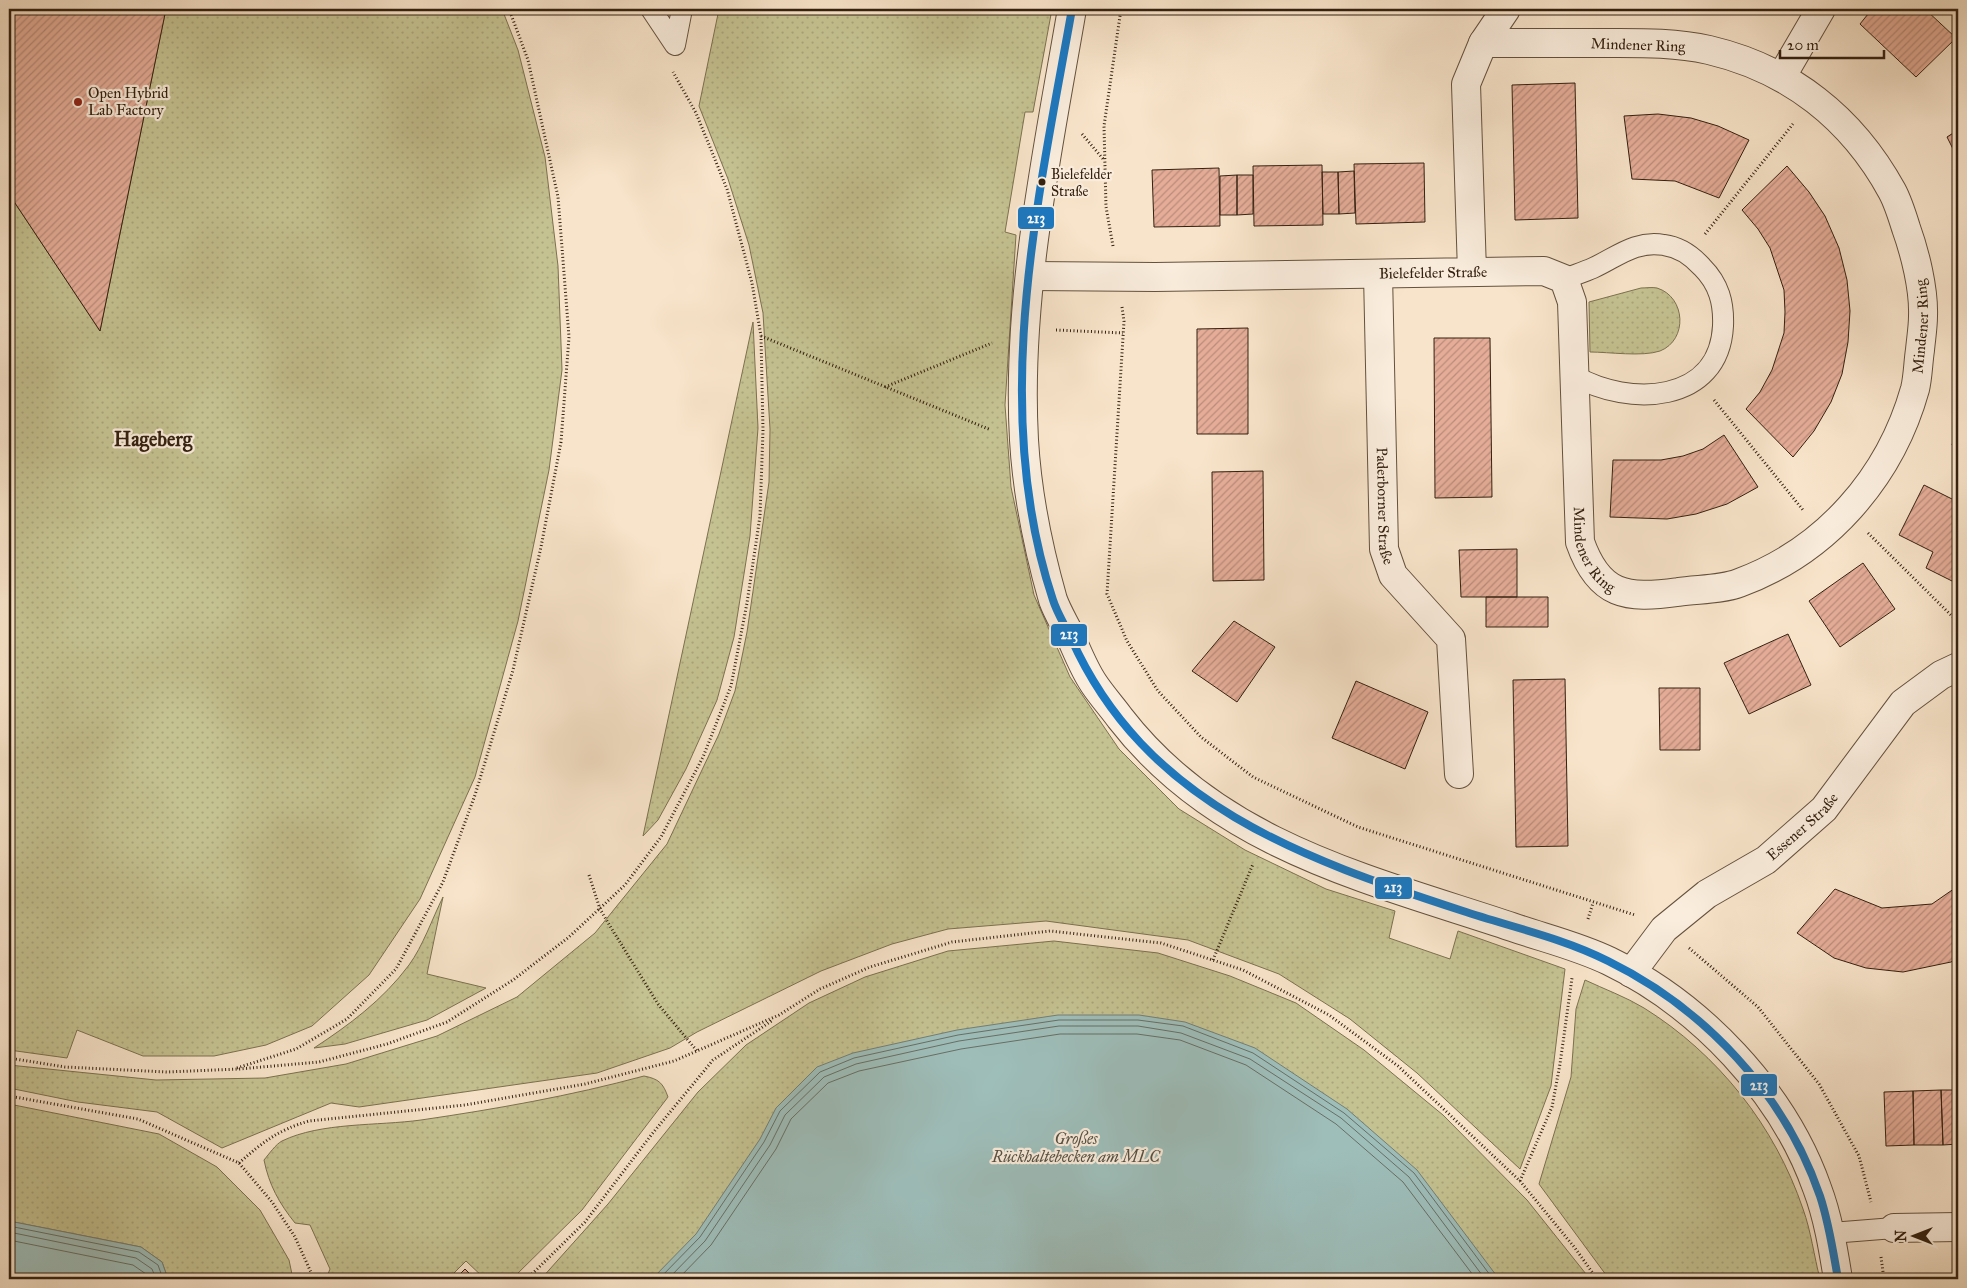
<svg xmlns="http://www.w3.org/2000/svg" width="1967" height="1288" font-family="'IM FELL Great Primer',serif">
  <defs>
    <pattern id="grass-dots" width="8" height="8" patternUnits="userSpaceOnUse" patternTransform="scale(1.25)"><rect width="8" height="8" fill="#c5c291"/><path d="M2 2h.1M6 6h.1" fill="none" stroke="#aaa67c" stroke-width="1.8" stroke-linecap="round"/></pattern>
    <pattern id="building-hatch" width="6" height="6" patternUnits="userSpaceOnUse" patternTransform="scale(1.25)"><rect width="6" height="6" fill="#e5ad98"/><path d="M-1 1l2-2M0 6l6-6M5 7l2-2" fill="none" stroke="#ba8c7b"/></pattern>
  </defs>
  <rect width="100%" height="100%" fill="#f8e4ca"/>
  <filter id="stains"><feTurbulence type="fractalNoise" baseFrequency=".004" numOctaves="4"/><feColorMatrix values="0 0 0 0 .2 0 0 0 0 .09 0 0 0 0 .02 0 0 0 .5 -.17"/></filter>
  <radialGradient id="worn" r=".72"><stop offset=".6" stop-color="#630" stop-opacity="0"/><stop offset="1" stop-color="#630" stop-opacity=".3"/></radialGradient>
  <path fill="url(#grass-dots)" stroke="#7c7150" d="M 166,9 L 502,9 L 518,50 L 545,157 L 558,266 L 562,370 L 549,470 L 518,621 L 475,777 L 420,899 L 369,975 L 312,1026 L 266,1045 L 214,1056 L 143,1056 L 77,1030 L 67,1058 L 9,1050 L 9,194 L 100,331 Z
    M 719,9 L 1052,9 L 1033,112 L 1025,112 L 1005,232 L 1016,235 L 1005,405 L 1011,487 L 1034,595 L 1070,677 L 1119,749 L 1179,809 L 1245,850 L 1326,889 L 1395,911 L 1389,938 L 1450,959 L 1458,931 L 1565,969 L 1551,1086 L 1520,1169 L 1417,1073 L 1350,1019 L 1279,974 L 1188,940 L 1046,921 L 948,929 L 892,944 L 821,971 L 697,1032 L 670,1048 L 597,1073 L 359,1107 L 331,1103 L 222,1148 L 157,1112 L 78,1102 L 9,1088 L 9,1065 L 156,1080 L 265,1078 L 346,1064 L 437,1036 L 517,997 L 595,933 L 667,844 L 719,734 L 735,691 L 747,632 L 769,482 L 770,429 L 763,313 L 749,245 L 728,179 L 699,106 Z
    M 1641,288 C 1646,288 1652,287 1657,288 C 1686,297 1688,340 1660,351 C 1642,357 1609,352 1590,352 L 1589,302 Z
    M 753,322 L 758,428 L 750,536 L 734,637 L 717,700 L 686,769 L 658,820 L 643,836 Z
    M 443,897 L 427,974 L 486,988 L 427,1020 L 345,1044 L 314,1048 C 349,1025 383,1000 409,965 C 423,946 432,919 443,897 Z
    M 1054,941 L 1158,953 L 1230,976 L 1296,1003 L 1364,1050 L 1443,1115 L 1527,1200 L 1590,1279 L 541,1279 L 608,1204 L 698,1092 L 746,1045 L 809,1003 L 865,977 L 948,951 Z
    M 1585,980 C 1604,989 1626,997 1644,1008 C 1718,1054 1775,1126 1803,1209 C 1811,1231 1814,1256 1820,1279 L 1609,1279 L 1539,1184 L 1571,1077 L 1576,1009 Z
    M 644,1076 C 659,1079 663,1083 668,1097 L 582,1210 L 512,1279 L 485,1279 L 466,1261 L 448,1279 L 326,1279 L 330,1269 L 310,1225 L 295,1223 C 279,1203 269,1185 264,1160 C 269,1154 276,1144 282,1141 C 321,1122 378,1126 421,1120 C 496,1109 570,1096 644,1076 Z
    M 9,1104 L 159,1134 L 217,1167 L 260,1210 L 289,1260 L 293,1279 L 168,1279 L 162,1262 L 141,1247 L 9,1221 Z"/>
  <path fill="#9ebeba" stroke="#737f76" d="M 1058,1015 L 1139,1015 L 1185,1022 L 1255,1048 L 1347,1109 L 1417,1170 L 1499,1279 L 652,1279 L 696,1234 L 760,1139 L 776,1108 L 817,1067 L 853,1053 L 957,1030 Z
    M 9,1221 L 141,1247 L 162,1262 L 168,1279 L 9,1279 Z"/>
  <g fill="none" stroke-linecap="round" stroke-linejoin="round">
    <path stroke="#686f65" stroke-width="1" d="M 9,1226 L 139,1252 L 158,1265 L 163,1279
      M 9,1232 L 136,1258 L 152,1269 L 156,1279
      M 9,1240 L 133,1265 L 146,1274 L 148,1279
      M 659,1279 L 700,1237 L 764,1142 L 780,1111 L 820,1072 L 854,1058 L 958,1035 L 1059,1020 L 1138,1020 L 1183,1026 L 1253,1053 L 1344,1113 L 1414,1173 L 1493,1279
      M 668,1279 L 705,1241 L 770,1145 L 785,1115 L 824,1077 L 856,1064 L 959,1041 L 1059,1026 L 1138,1026 L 1181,1033 L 1250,1059 L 1341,1118 L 1409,1177 L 1485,1279
      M 678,1279 L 711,1245 L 776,1149 L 791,1119 L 828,1083 L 859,1071 L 961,1049 L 1060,1034 L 1137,1034 L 1180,1040 L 1246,1065 L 1336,1124 L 1403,1182 L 1476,1279"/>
  </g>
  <path fill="url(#building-hatch)" stroke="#332010" d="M 9,9 L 166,9 L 100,331 L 9,194 Z
    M 1872,9 L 1925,9 L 1956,38 L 1916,77 L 1860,24 Z
    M 1575,83 L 1578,218 L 1515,220 L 1512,85 Z
    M 1658,114 L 1691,118 L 1718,126 L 1749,140 L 1719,198 L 1675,181 L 1632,179 L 1624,116 Z
    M 1958,130 L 1958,159 L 1947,137 Z
    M 1424,163 L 1425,222 L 1356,224 L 1354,164 Z
    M 1322,165 L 1323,225 L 1254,226 L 1253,166 Z
    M 1787,166 L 1809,192 L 1825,216 L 1839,248 L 1847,280 L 1850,311 L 1848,342 L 1842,374 L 1831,402 L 1814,431 L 1793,457 L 1746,409 L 1760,392 L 1772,370 L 1784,333 L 1785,312 L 1784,290 L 1770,248 L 1758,229 L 1742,210 Z
    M 1219,168 L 1220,226 L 1154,227 L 1152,170 Z
    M 1354,171 L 1355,213 L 1339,214 L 1338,172 Z
    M 1322,172 L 1338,172 L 1339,214 L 1323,214 Z
    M 1237,175 L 1253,175 L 1253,214 L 1237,215 Z
    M 1237,175 L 1237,215 L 1220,215 L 1220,176 Z
    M 1248,328 L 1248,434 L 1197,434 L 1197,329 Z
    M 1434,338 L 1490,338 L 1492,497 L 1435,498 Z
    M 1958,425 L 1958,447 L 1952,445 Z
    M 1724,435 L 1758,487 L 1727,504 L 1696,514 L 1667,519 L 1610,517 L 1613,460 L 1661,460 L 1683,456 L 1703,449 Z
    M 1263,471 L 1264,580 L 1213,581 L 1212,472 Z
    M 1924,485 L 1958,502 L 1958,584 L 1926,568 L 1933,552 L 1899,535 Z
    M 1517,549 L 1517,597 L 1461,597 L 1459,550 Z
    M 1863,563 L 1895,609 L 1840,647 L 1809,601 Z
    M 1486,597 L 1548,597 L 1548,627 L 1486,627 Z
    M 1234,621 L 1275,647 L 1237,702 L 1192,671 Z
    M 1788,634 L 1811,685 L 1749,714 L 1724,663 Z
    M 1565,679 L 1568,846 L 1516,847 L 1513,680 Z
    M 1356,681 L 1428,712 L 1405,769 L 1332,738 Z
    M 1659,688 L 1700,688 L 1700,750 L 1660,750 Z
    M 1958,886 L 1958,958 L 1951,962 L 1903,972 L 1866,968 L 1834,958 L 1797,933 L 1835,889 L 1882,908 L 1932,904 Z
    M 1941,1090 L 1943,1145 L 1914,1145 L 1913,1091 Z
    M 1941,1090 L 1958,1090 L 1958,1144 L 1943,1145 Z
    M 1913,1091 L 1914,1145 L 1886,1146 L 1884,1092 Z
    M 465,1269 L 475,1279 L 455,1279 Z"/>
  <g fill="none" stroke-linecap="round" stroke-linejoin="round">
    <defs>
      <path id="service" d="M 651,9 L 675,45 L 682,9
        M 1564,279 C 1574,275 1584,272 1593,268 C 1617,257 1635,240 1664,245 C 1680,247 1692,256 1702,267 C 1719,284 1724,303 1723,326 C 1719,404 1629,407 1575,376
        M 1831,1233 L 1894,1228"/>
      <g id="minor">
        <path d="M 1072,9 C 1048,149 1016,298 1024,440 C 1027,491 1039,551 1053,600 C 1057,611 1063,621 1068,631 C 1076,648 1083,668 1094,684 C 1102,696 1112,707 1120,718 C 1218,845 1368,879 1512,927 C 1544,938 1578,946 1609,961 C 1700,1005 1783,1092 1817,1188 C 1828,1217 1833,1248 1838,1279"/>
        <path d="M 1483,43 L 1506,9"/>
        <path d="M 1782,76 L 1821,9"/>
        <path id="s1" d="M 1378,274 L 1384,549 L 1393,575 L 1451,639 L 1459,774"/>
        <path id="s2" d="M 1031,276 L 1155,277 L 1544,271 L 1564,279 L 1572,302 L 1580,542 C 1599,596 1626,599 1678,592 C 1697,589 1721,590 1739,583 C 1826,551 1890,478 1915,389 C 1918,377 1918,363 1920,350 C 1921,339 1923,327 1923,316 C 1924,289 1915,253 1906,228 C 1902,215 1898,202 1892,191 C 1852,118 1790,69 1709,50 C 1674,42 1638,43 1602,43 C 1562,43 1523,43 1483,43 L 1466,84 L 1472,272"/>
        <path id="s3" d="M 1631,973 L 1664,929 L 1707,894 L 1766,860 L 1824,809 L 1903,703 L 1941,675 L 1958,667"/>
        <path d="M 1894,1228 L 1958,1227"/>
      </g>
    </defs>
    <use href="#service" stroke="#64513e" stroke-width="22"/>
    <use href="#minor" stroke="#64513e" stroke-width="30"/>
    <path stroke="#332010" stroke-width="3" stroke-dasharray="1 2.5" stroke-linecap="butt" d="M 1082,134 L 1104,160
      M 1705,234 L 1793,124
      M 1113,246 L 1106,207 L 1104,126 L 1121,9
      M 1122,307 L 1124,321 L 1107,594 L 1127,641 L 1158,691 L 1201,737 L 1253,777 L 1358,827 L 1635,915
      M 1056,330 L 1123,333
      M 761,336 L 991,430
      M 885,387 L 992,343
      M 1714,400 L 1803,510
      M 1868,533 L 1958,622
      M 589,875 L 600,909 L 610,926 L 658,1004 L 697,1051
      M 1588,919 L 1593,903
      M 1689,948 L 1758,1007 L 1819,1084 L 1859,1156 L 1871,1202
      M 1213,960 L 1253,864
      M 9,1058 L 65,1067 L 167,1072 L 239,1069 L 319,1062 L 387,1044 L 447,1022 L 513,980 L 569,937 L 625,885 L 661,837 L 703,757 L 731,686 L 747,603 L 760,516 L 763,430 L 761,336 L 752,283 L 727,189 L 696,113 L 673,72
      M 237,1068 L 296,1049 L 347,1019 L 396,969 L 443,882 L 475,795 L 513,670 L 541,547 L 561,442 L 569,337 L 558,197 L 528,60 L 509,9
      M 9,1096 L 138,1119 L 239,1163 L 272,1202 L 295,1237 L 314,1279
      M 239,1163 C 263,1142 278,1130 309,1121 L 465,1105 L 585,1084 L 674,1061 L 779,1015 L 820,989 L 870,967 L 952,942 L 1050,931 L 1161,943 L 1243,970 L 1329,1015 L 1398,1066 L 1520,1181 L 1575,1248 L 1597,1279
      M 1520,1181 L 1552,1107 L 1560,1064 L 1572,978
      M 1881,1257 L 1884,1279
      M 527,1279 L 585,1222 L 652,1134 L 713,1060 L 773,1020"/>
    <use href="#service" stroke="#faeddd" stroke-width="20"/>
    <use href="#minor" stroke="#faeddd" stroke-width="28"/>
    <defs>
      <path id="bus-1" d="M 1072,9 C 1038,200 989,409 1053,600 C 1057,613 1065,625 1071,638 C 1145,804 1303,859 1463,911 C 1511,927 1563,938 1608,961 C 1704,1008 1785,1094 1820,1196 C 1829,1223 1833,1251 1838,1279"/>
    </defs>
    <use href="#bus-1" stroke="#faeddd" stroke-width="11"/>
    <use href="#bus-1" stroke="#1c78c0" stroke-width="8"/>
  </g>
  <circle fill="#8f2418" stroke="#faeddd" stroke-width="2" cx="78" cy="102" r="5"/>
  <circle fill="#332010" stroke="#faeddd" stroke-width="2" cx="1042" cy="182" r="4.5"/>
  <g text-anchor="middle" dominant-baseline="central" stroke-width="4.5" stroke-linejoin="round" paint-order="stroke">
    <g font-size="14" fill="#332010" stroke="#faeddd" text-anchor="start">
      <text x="1051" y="174">Bielefelder<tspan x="1051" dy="17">Straße</tspan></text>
    </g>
    <g font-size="15" fill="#332010" stroke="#faeddd">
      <text transform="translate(1638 45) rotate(2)">Mindener Ring</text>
      <text stroke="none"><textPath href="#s2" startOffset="402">Bielefelder Straße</textPath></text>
      <text stroke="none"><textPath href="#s2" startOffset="1320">Mindener Ring</textPath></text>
      <text stroke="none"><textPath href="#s1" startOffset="232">Paderborner Straße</textPath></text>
      <text stroke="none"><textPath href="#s2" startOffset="811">Mindener Ring</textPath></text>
      <text stroke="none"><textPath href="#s3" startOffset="228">Essener Straße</textPath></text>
    </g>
    <g font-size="15" fill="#332010" stroke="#faeddd" text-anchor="start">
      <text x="88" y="93">Open Hybrid<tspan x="88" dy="17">Lab Factory</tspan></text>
    </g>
    <g font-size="16" font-style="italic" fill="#534f43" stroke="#faeddd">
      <text x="1076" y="1138">Großes<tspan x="1076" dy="18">Rückhaltebecken am MLC</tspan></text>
    </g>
    <g font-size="20" font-weight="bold" fill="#332010" stroke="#faeddd">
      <text x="153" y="439">Hageberg</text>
    </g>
  </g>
  <g stroke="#faeddd" stroke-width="2">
    <rect x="1017" y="206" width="38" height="24" rx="5" fill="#1c78c0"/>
    <rect x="1050" y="623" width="38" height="24" rx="5" fill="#1c78c0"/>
    <rect x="1374" y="876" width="39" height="24" rx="5" fill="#1c78c0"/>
    <rect x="1740" y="1073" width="38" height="24" rx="5" fill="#1c78c0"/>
  </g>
  <g font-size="14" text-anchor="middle" font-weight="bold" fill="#fff">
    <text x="1036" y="223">213</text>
    <text x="1069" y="639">213</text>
    <text x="1393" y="892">213</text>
    <text x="1759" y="1090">213</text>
  </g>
  <rect width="1967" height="1288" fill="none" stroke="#f8e4ca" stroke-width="30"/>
  <rect x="10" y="10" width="1947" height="1268" fill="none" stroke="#332010" stroke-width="2.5"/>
  <rect x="15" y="15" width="1937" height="1258" fill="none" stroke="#332010"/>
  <g transform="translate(1914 1236) rotate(270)" stroke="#faeddd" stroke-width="4" paint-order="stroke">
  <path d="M0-4L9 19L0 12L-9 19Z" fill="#332010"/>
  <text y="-8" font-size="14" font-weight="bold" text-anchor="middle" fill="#332010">N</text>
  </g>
  <path d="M1780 50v8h104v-8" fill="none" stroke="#332010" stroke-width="2.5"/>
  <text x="1787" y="50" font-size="15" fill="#332010" stroke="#faeddd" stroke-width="4" paint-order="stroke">20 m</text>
  <rect width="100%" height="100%" filter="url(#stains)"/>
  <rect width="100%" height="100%" fill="url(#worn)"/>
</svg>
